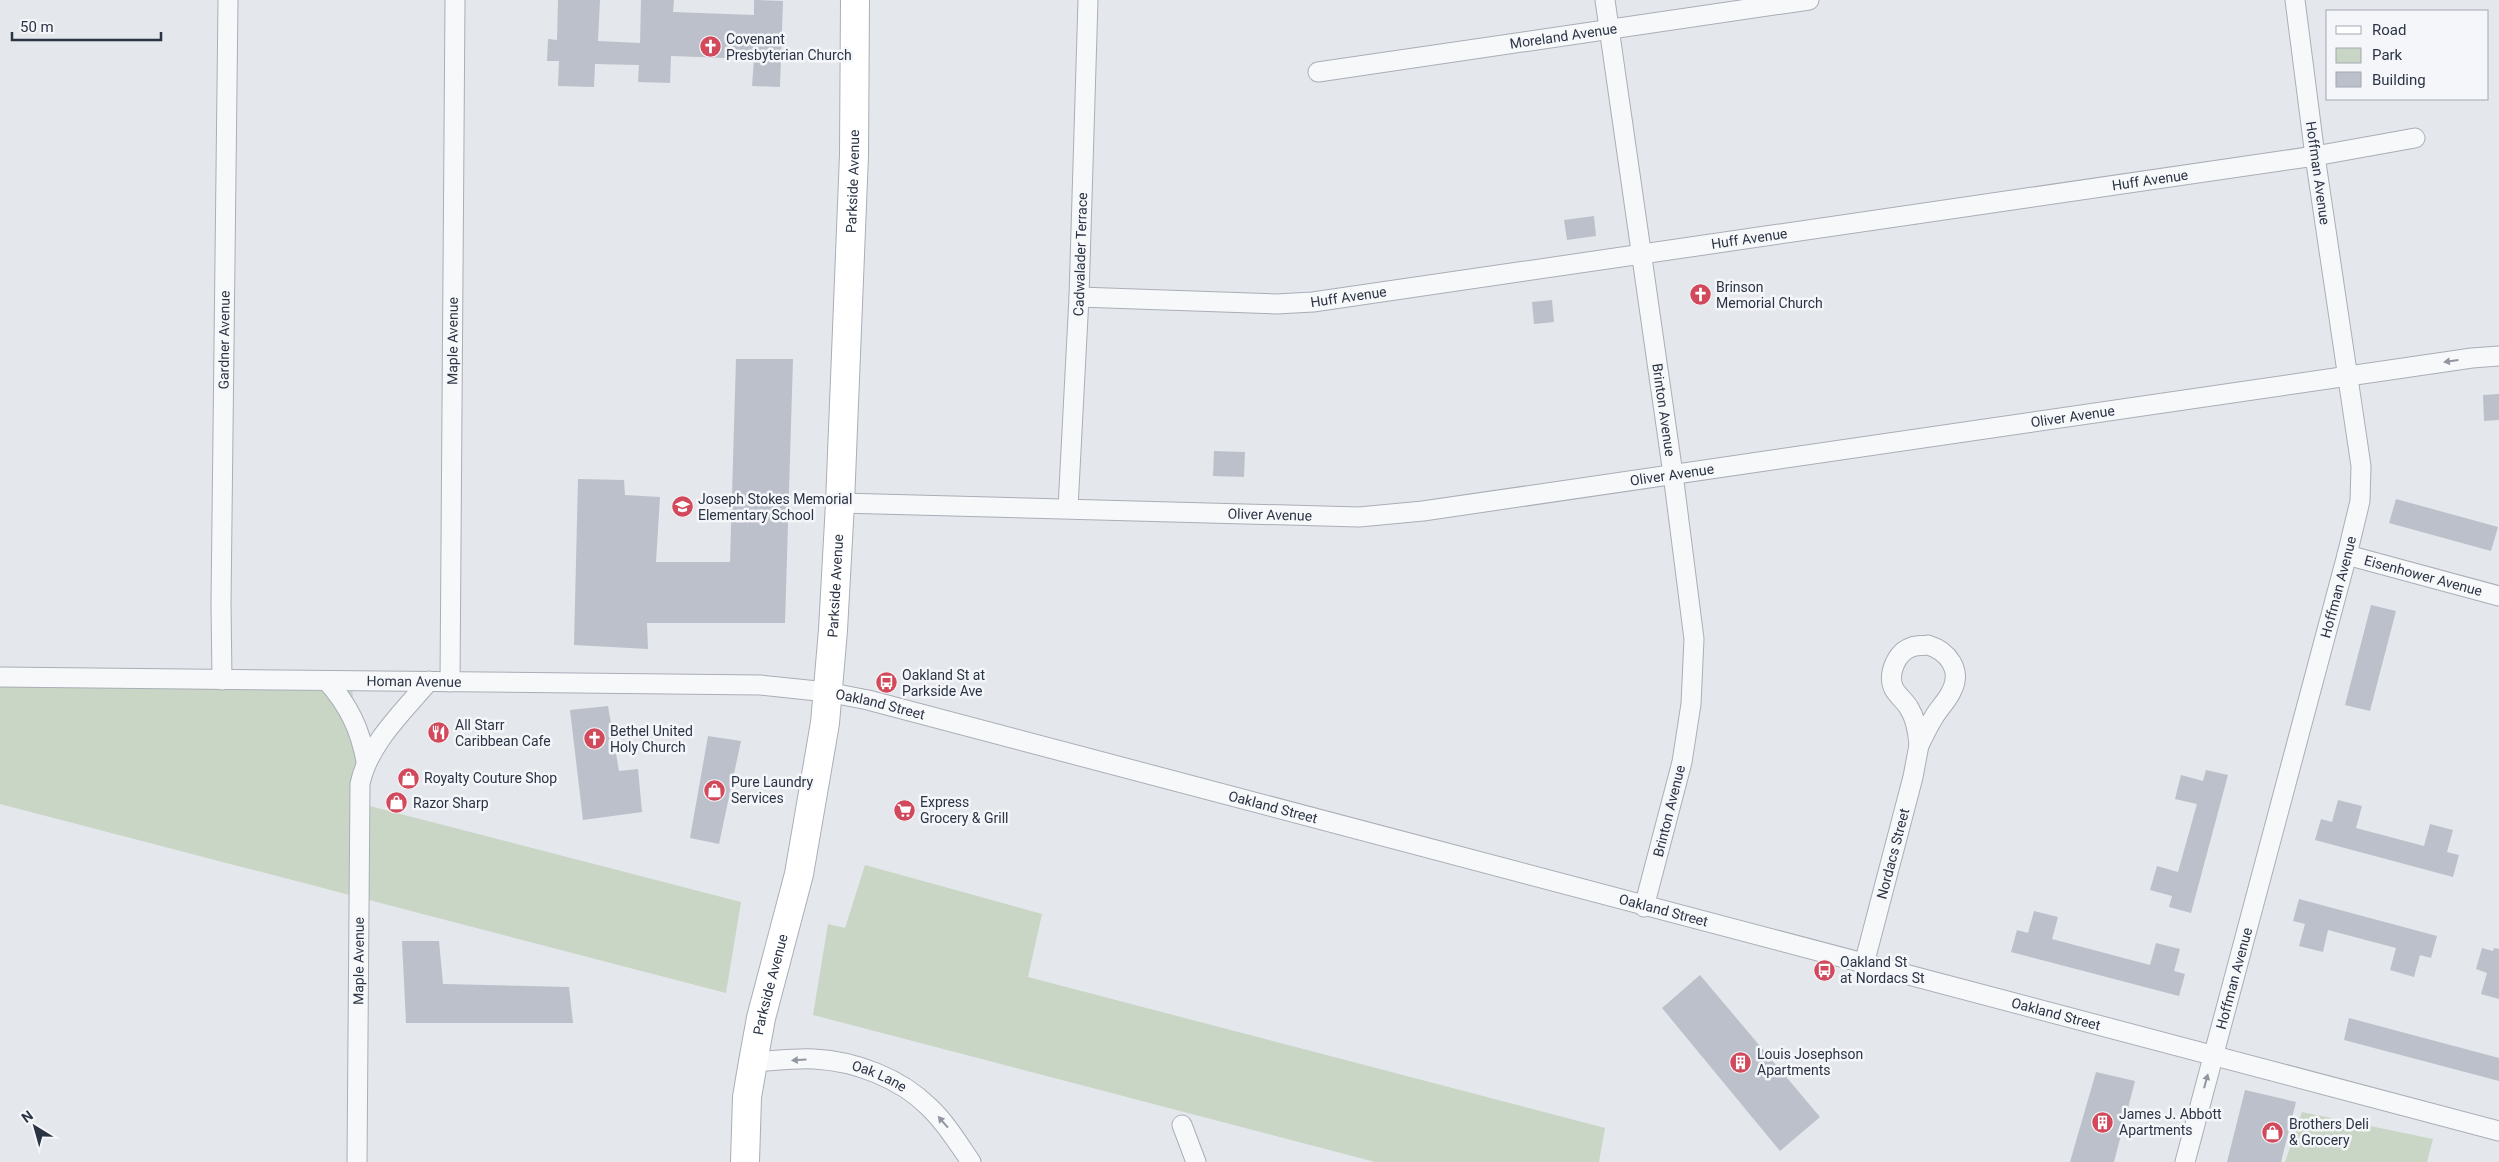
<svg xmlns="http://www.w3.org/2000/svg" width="2499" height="1162" font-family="Roboto,sans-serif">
  <rect width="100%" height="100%" fill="#e4e7ec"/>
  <path fill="#c9d6c5" d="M 0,670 L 352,680 L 358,803 L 741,902 L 726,993 L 0,804 Z
    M 865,865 L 1042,914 L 1028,977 L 1605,1128 L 1599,1162 L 1375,1162 L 813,1015 L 828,924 L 845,928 Z
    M 2302,1112 L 2433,1139 L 2427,1162 L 2285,1162 Z"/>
  <path fill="#bbc0ca" d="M 558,0 L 600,0 L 598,41 L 640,43 L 641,0 L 674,0 L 673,12 L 754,15 L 754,0 L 783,1 L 780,87 L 752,86 L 754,59 L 671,56 L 670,83 L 638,82 L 639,65 L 595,64 L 594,87 L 558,86 L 559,61 L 547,61 L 548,39 L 557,40 Z
    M 1594,216 L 1596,236 L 1567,240 L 1564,220 Z
    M 1552,300 L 1554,322 L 1534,324 L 1532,302 Z
    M 736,359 L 793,359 L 785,623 L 647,623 L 648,649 L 574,645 L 578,479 L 624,480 L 625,495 L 660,497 L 656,562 L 730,562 Z
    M 2499,394 L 2499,420 L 2484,421 L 2483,395 Z
    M 1214,451 L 1245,452 L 1244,477 L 1213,476 Z
    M 2396,499 L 2498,527 L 2491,551 L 2389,523 Z
    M 2371,605 L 2396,611 L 2370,711 L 2345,705 Z
    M 608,706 L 619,771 L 638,769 L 642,812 L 583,820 L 570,710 Z
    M 708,736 L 741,741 L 719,844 L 690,838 Z
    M 2206,770 L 2228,775 L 2191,913 L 2169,907 L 2172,896 L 2150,890 L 2157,866 L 2178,872 L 2197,804 L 2175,799 L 2181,775 L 2203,781 Z
    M 2338,800 L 2362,806 L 2356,828 L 2424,846 L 2430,824 L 2453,830 L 2447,852 L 2459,855 L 2453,877 L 2315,840 L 2321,819 L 2332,822 Z
    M 2299,899 L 2437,936 L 2431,958 L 2420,955 L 2414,977 L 2390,970 L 2396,948 L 2328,930 L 2323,952 L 2299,946 L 2305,924 L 2293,921 Z
    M 2034,911 L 2058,917 L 2052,939 L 2150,965 L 2156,943 L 2180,949 L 2174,971 L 2185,974 L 2179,996 L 2011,952 L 2017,930 L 2028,933 Z
    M 402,941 L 439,941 L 443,984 L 569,987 L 573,1023 L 406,1023 Z
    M 2482,948 L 2493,951 L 2494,948 L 2499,949 L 2499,999 L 2481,994 L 2487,973 L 2476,969 Z
    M 1700,975 L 1820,1117 L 1780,1151 L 1662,1008 Z
    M 2349,1018 L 2499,1058 L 2499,1081 L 2344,1040 Z
    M 2096,1072 L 2135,1081 L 2114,1162 L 2070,1162 Z
    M 2245,1090 L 2296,1102 L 2281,1162 L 2227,1162 Z"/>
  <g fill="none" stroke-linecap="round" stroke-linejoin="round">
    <defs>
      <g id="street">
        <path id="s1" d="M 1605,0 L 1673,474 L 1694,639 L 1691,704 L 1682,762 L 1644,907"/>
        <path id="s2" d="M 1318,72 L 1809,0"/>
        <path id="s3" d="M 1079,297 L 1276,304 L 1313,302 L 2315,156 L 2415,138"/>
        <path id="s4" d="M 840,503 L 1359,517 L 1423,511 L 2472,358 L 2499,356"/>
        <path id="s5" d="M 1068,508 L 1079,297 L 1088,0"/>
        <path id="s6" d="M 2347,555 L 2499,596"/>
        <path d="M 1928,645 C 1948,651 1962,670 1952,690 C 1948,700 1939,708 1934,717 C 1928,726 1924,736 1919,745 C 1918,732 1916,719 1909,708 C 1905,701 1898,696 1894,689 C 1887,675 1896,652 1912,647 C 1917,645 1923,646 1928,645 Z"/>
        <path id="s7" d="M 0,677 L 760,685 L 827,692 L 868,700 L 2499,1131"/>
        <path id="s8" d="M 222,680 L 221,604 L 228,0"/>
        <path d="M 327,681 C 349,706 360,729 366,761"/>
        <path id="s9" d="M 450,682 L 455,0"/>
        <path id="s10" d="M 1864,964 L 1913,777 L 1919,745"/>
        <path id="s11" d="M 753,1062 C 773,1061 794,1058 814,1059 C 855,1061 900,1078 929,1107 C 946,1123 958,1143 971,1162"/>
        <path d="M 1182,1125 L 1196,1162"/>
        <path id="s12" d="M 357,1162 L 360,784 C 368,744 403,712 429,681"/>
        <path id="s13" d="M 2185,1162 L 2347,555 L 2360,501 L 2361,466 L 2315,156 L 2295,0"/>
      </g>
      <g id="secondary">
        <path id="s14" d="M 745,1162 L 747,1097 L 753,1062 L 761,1018 L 799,874 L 825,723 L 833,630 L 840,503 L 854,155 L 855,0"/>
      </g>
    </defs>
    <use href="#street" stroke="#a9aeb7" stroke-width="21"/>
    <use href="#secondary" stroke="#a9aeb7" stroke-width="30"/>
    <use href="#street" stroke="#f7f8fa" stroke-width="19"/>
    <use href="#secondary" stroke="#fff" stroke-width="28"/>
  </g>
  <defs><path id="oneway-solid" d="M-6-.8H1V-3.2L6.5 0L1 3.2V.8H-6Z" transform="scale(1.25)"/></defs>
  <g fill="#9196a0">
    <use href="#oneway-solid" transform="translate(2451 361) rotate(172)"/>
    <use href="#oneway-solid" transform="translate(799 1060) rotate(177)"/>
    <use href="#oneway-solid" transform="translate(2206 1081) rotate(-75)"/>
    <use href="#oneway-solid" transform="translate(943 1122) rotate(-131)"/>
  </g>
  <defs>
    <symbol id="church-disc" viewBox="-11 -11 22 22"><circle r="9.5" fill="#d1495b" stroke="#f4f6f9"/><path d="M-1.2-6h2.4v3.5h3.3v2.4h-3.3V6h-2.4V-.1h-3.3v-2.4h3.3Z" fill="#fff"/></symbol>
    <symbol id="school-disc" viewBox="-11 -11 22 22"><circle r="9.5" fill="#d1495b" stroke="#f4f6f9"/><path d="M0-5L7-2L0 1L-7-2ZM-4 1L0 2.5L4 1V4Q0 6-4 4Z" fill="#fff"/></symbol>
    <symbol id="bus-disc" viewBox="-11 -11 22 22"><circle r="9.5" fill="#d1495b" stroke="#f4f6f9"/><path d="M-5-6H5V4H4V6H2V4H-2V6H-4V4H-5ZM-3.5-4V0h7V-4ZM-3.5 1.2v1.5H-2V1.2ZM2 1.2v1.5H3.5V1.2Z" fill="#fff"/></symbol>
    <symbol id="restaurant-disc" viewBox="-11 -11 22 22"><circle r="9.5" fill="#d1495b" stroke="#f4f6f9"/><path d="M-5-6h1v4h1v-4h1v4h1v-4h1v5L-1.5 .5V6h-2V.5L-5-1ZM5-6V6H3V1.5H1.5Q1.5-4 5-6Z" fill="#fff"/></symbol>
    <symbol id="shop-disc" viewBox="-11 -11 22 22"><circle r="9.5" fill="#d1495b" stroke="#f4f6f9"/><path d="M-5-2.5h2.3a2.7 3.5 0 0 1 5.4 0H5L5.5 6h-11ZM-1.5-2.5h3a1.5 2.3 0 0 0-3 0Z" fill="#fff"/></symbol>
    <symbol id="supermarket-disc" viewBox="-11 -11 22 22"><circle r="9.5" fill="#d1495b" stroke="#f4f6f9"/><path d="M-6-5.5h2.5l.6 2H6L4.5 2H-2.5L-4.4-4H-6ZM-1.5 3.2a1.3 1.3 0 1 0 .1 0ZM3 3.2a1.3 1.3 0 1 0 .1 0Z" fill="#fff"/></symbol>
    <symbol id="building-disc" viewBox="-11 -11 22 22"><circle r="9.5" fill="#d1495b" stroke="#f4f6f9"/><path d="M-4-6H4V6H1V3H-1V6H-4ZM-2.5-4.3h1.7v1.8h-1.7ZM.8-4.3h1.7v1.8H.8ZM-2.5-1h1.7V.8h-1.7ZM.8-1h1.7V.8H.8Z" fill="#fff"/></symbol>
  </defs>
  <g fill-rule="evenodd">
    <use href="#church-disc" x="698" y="34" width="25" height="25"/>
    <use href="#church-disc" x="1688" y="282" width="25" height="25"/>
    <use href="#school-disc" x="670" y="494" width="25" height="25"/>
    <use href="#bus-disc" x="874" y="670" width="25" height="25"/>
    <use href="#restaurant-disc" x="426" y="720" width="25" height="25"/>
    <use href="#church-disc" x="582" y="726" width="25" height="25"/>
    <use href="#shop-disc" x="396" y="766" width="25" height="25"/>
    <use href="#shop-disc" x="702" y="778" width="25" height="25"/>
    <use href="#shop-disc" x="384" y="790" width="25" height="25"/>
    <use href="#supermarket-disc" x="892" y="798" width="25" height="25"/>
    <use href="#bus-disc" x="1812" y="958" width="25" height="25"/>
    <use href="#building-disc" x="1728" y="1050" width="25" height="25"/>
    <use href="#building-disc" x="2090" y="1110" width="25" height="25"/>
    <use href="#shop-disc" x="2260" y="1120" width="25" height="25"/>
  </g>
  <g text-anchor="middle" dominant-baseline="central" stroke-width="5" stroke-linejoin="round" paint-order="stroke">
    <g font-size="14" fill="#2b3445" stroke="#f4f6f9">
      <text stroke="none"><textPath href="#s2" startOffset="248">Moreland Avenue</textPath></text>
      <text transform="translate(2318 173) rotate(82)">Hoffman Avenue</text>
      <text stroke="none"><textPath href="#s3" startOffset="1080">Huff Avenue</textPath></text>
      <text stroke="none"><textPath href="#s14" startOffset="990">Parkside Avenue</textPath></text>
      <text stroke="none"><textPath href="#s3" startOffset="675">Huff Avenue</textPath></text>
      <text stroke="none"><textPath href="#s5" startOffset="254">Cadwalader Terrace</textPath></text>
      <text stroke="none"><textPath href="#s3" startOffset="270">Huff Avenue</textPath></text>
      <text stroke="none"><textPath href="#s8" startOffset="340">Gardner Avenue</textPath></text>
      <text stroke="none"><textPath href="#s9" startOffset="341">Maple Avenue</textPath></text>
      <text stroke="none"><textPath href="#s1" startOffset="414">Brinton Avenue</textPath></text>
      <text stroke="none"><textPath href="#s4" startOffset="1240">Oliver Avenue</textPath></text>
      <text stroke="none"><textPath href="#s4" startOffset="835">Oliver Avenue</textPath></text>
      <text stroke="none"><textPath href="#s4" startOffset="430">Oliver Avenue</textPath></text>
      <text stroke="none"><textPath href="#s6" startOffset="79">Eisenhower Avenue</textPath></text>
      <text stroke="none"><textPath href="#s14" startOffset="585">Parkside Avenue</textPath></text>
      <text stroke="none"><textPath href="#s13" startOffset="595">Hoffman Avenue</textPath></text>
      <text stroke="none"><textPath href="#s7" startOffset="414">Homan Avenue</textPath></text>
      <text stroke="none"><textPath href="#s7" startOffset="882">Oakland Street</textPath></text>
      <text stroke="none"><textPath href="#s7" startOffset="1288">Oakland Street</textPath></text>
      <text transform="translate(1669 811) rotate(-76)">Brinton Avenue</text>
      <text stroke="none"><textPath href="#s10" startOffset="114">Nordacs Street</textPath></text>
      <text stroke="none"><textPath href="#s7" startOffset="1692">Oakland Street</textPath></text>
      <text stroke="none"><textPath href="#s12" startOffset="201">Maple Avenue</textPath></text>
      <text stroke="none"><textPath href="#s13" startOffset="190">Hoffman Avenue</textPath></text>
      <text stroke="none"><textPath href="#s14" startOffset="180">Parkside Avenue</textPath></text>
      <text stroke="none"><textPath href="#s7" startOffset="2098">Oakland Street</textPath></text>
      <text stroke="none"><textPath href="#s11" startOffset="129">Oak Lane</textPath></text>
    </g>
    <g font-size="14" fill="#2b3445" stroke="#f4f6f9" text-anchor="start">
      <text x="726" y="39">Covenant<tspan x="726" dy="16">Presbyterian Church</tspan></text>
      <text x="1716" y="287">Brinson<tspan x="1716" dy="16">Memorial Church</tspan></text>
      <text x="698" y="499">Joseph Stokes Memorial<tspan x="698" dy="16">Elementary School</tspan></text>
      <text x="902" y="675">Oakland St at<tspan x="902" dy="16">Parkside Ave</tspan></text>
      <text x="455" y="725">All Starr<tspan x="455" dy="16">Caribbean Cafe</tspan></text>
      <text x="610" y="731">Bethel United<tspan x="610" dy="16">Holy Church</tspan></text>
      <text x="424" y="778">Royalty Couture Shop</text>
      <text x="731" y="782">Pure Laundry<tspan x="731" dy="16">Services</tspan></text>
      <text x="920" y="802">Express<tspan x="920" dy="16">Grocery &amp; Grill</tspan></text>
      <text x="413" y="803">Razor Sharp</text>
      <text x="1840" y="962">Oakland St<tspan x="1840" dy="16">at Nordacs St</tspan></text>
      <text x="1757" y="1054">Louis Josephson<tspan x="1757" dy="16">Apartments</tspan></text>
      <text x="2119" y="1114">James J. Abbott<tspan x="2119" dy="16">Apartments</tspan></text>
      <text x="2289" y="1124">Brothers Deli<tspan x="2289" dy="16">&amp; Grocery</tspan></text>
    </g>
  </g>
  <rect x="2326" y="10" width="162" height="90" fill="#f4f6f9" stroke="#a4a8b1"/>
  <rect x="2336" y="26" width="25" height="8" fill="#ffffff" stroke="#a4a8b1"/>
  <text x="2372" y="35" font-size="15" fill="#2b3445">Road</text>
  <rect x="2336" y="48" width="25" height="15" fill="#c9d6c5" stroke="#a4a8b1"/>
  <text x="2372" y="60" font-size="15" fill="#2b3445">Park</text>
  <rect x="2336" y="72" width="25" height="15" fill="#bbc0ca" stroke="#a4a8b1"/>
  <text x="2372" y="85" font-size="15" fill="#2b3445">Building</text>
  <g transform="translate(35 1127) rotate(323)" stroke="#f4f6f9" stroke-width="4" paint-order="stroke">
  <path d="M0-4L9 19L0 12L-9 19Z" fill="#2b3445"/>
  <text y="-8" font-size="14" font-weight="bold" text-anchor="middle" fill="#2b3445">N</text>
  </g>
  <path d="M12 32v8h149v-8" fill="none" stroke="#2b3445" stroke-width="2.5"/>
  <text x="20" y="32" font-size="15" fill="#2b3445" stroke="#f4f6f9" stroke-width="4" paint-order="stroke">50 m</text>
</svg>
